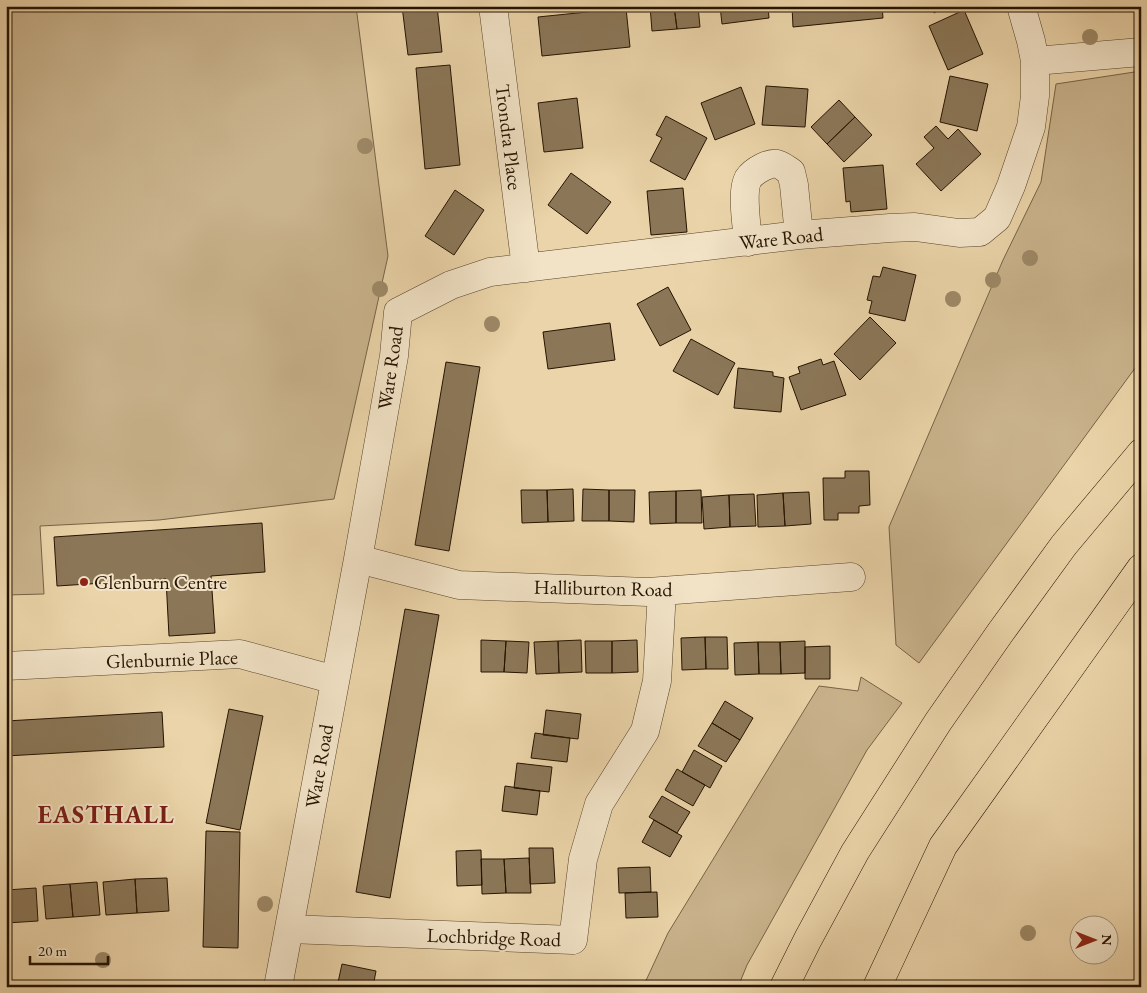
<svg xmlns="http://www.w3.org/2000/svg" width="1147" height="993" font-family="'EB Garamond',serif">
  <rect width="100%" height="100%" fill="#ebd4a9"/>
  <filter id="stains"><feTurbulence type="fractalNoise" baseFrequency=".004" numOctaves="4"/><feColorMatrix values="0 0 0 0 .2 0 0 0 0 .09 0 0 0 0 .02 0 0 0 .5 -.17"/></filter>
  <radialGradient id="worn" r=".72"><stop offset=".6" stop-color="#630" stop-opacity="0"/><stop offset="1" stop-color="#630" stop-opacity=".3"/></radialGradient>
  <path fill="#c9b38c" stroke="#766346" d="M 6,6 L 356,6 L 388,256 L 334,499 L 159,520 L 40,526 L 44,594 L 6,595 Z
    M 1141,71 L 1141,360 L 919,663 L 896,645 L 889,527 L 1003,260 L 1041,182 L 1056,84 Z
    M 861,677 L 902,703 L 867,750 L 747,965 L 738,987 L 643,987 L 668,933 L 819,686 L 858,691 Z"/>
  <path fill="#8b7758" stroke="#241300" d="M 402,6 L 437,6 L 442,52 L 408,55 Z
    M 650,6 L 674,6 L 677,29 L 652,31 Z
    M 674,6 L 698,6 L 700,27 L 677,29 Z
    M 720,6 L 768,6 L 769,18 L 722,24 Z
    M 792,6 L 882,6 L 883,18 L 793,27 Z
    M 923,6 L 939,6 L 935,13 Z
    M 626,8 L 630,47 L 542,56 L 538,17 Z
    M 964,10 L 983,54 L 948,70 L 929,26 Z
    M 450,65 L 460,165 L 425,169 L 416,68 Z
    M 950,76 L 988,84 L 977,131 L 940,122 Z
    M 766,86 L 808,89 L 805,127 L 762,125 Z
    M 741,87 L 755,124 L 715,140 L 701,103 Z
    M 577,98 L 583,148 L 544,152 L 538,103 Z
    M 839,100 L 855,117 L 827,144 L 811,127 Z
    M 666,116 L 707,138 L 685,180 L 650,161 L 662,138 L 656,135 Z
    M 855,117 L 872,135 L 844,162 L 827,144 Z
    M 936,126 L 948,139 L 958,129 L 981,154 L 941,191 L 916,164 L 934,148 L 924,137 Z
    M 883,165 L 887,209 L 851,212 L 850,201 L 846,202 L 843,168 Z
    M 571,173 L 611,202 L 587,234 L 548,205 Z
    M 683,188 L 687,232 L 651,235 L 647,191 Z
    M 455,190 L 484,210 L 454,255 L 425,236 Z
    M 883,267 L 916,275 L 905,321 L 869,313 L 872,301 L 867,300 L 873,276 L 880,277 Z
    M 668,287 L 691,330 L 660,346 L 637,304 Z
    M 870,317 L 896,343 L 860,380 L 834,354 Z
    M 610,323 L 615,360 L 548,369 L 543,332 Z
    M 691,339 L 735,363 L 718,395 L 673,371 Z
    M 821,359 L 823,365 L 834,361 L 846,395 L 801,410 L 789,377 L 800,373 L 798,367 Z
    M 446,362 L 480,367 L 449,551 L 415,545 Z
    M 738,368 L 773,372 L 773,376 L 784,378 L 781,412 L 734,408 Z
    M 845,471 L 869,471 L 870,505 L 859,506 L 859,513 L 838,513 L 838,520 L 824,520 L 823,478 L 845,478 Z
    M 573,489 L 574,521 L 548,522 L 547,490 Z
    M 583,489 L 609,490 L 609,521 L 582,521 Z
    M 521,490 L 547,490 L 548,522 L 522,523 Z
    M 609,490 L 635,490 L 634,522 L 609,521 Z
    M 701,490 L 702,523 L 676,523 L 676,491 Z
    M 676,491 L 676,523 L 650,524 L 649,492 Z
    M 809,492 L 811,524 L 785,526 L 783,493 Z
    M 783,493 L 785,526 L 758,527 L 757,495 Z
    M 754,494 L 756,526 L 730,527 L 729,495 Z
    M 729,495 L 730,527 L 704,529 L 702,497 Z
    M 262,523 L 265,572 L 211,576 L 215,633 L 169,636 L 166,579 L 57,586 L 54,537 Z
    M 405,609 L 439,615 L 390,898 L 356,892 Z
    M 705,637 L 706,669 L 682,670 L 681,638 Z
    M 705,637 L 727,637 L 728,669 L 706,669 Z
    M 481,640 L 506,641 L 504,672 L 481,672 Z
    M 581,640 L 582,672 L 559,673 L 558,641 Z
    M 637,640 L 638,672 L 612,673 L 612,641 Z
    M 506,641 L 529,642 L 527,673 L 504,672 Z
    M 558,641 L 559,673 L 536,674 L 534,642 Z
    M 585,641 L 612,641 L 612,673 L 586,673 Z
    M 805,641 L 805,673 L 781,674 L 780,642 Z
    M 758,642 L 759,674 L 735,675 L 734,643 Z
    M 758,642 L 780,642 L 781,674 L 759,674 Z
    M 830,646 L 830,679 L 805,679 L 805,647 Z
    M 725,701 L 753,718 L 740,740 L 712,723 Z
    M 229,709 L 263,716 L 240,830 L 206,823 Z
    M 546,710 L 581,714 L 578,739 L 543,735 Z
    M 162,712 L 164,747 L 6,756 L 6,721 Z
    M 712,723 L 740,740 L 726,762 L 698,746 Z
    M 535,733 L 570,738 L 567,762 L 531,758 Z
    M 694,750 L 722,766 L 710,788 L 682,772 Z
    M 517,763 L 552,767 L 549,792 L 514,788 Z
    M 677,769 L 705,785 L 693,806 L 665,790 Z
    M 505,786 L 540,791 L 537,815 L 502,811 Z
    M 662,796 L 690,812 L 677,833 L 649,817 Z
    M 654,820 L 682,836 L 670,857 L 642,842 Z
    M 206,831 L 240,832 L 238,948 L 203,947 Z
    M 529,848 L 553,848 L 555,883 L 530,884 Z
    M 481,850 L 482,885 L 457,886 L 456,851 Z
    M 529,858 L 531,893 L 506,893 L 504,859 Z
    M 481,859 L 504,859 L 506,893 L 482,894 Z
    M 650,867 L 651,892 L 619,893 L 618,868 Z
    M 167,878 L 169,911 L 137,913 L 135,879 Z
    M 135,879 L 137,913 L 106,915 L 103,882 Z
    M 97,882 L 100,915 L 73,917 L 70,884 Z
    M 70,884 L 73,917 L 46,919 L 43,886 Z
    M 36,888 L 38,921 L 6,923 L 6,890 Z
    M 657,892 L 658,917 L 626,918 L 625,893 Z
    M 342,964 L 376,971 L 373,987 L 337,987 Z"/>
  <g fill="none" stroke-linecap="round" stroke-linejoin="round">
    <defs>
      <path id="street" d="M 493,6 L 526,268
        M 1035,61 L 1141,52
        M 748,242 C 747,226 741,192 748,179 C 752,173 757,170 763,167 C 777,160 780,165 791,172 L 794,185 L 799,235
        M 358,559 L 459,585 L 648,592 L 851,577
        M 6,666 L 240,654 L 335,680
        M 289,929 L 573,940 L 583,859 L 599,804 L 645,731 L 657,681 L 662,591
        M 278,987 L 358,559 L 394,356 L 398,312 L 451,285 L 490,272 L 799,235 L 890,228 L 915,227 L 959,233 L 980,232 L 997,218 L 1011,186 L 1031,127 L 1035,96 L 1035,61 L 1031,41 L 1021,6"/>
      <path id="highway" d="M 784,987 L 808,939 L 855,852 L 938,722 L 1000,633 L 1064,545 L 1141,453
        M 877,987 L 943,846 L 1141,568"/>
    </defs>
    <use href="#street" stroke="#56432a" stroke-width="29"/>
    <use href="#highway" stroke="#241300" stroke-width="29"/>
    <use href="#street" stroke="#f2e3c7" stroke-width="28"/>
    <use href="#highway" stroke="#ebd4a9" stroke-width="28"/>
  </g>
  <g fill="#9d8967">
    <circle cx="1090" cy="37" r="8"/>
    <circle cx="365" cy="146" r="8"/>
    <circle cx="1030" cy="258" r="8"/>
    <circle cx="993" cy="280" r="8"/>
    <circle cx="380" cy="289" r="8"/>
    <circle cx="953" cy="299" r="8"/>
    <circle cx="492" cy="324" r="8"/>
    <circle cx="265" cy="904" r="8"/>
    <circle cx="1028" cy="933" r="8"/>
    <circle cx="103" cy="960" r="8"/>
  </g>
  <circle fill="#8f2418" stroke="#f2e3c7" stroke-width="2" cx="84" cy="582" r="5"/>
  <g text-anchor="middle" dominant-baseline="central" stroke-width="4" stroke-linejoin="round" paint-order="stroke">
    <g font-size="20" fill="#241300" stroke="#f2e3c7">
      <text transform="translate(509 137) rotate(83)">Trondra Place</text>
      <text transform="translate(781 238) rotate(-6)">Ware Road</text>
      <text transform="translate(390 368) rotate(-82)">Ware Road</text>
      <text transform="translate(603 588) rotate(1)">Halliburton Road</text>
      <text transform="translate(172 659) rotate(-2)">Glenburnie Place</text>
      <text transform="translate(319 766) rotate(-80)">Ware Road</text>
      <text transform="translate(494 937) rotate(2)">Lochbridge Road</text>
    </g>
    <g font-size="20" fill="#241300" stroke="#f2e3c7" text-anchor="start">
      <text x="94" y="582">Glenburn Centre</text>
    </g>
    <g font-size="25" font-weight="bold" letter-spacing="1" fill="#7a1f14" stroke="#f2e3c7">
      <text x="106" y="814">EASTHALL</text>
    </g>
  </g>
  <rect width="1147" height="993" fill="none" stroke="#ebd4a9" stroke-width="25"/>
  <rect x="8" y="8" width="1132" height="978" fill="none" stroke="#241300" stroke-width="2.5"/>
  <rect x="12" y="12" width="1122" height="968" fill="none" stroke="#241300"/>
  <g transform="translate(1094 940) rotate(90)"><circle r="24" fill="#f2e3c7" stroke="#a09077"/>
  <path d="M0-4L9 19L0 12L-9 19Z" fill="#8f2418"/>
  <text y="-8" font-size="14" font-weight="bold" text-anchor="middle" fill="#241300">N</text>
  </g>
  <path d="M30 956v8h78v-8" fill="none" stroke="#241300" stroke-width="2.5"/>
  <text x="38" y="956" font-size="15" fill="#241300" stroke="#f2e3c7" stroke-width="4" paint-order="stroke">20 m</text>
  <rect width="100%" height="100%" filter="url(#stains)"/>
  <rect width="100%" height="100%" fill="url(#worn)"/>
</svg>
